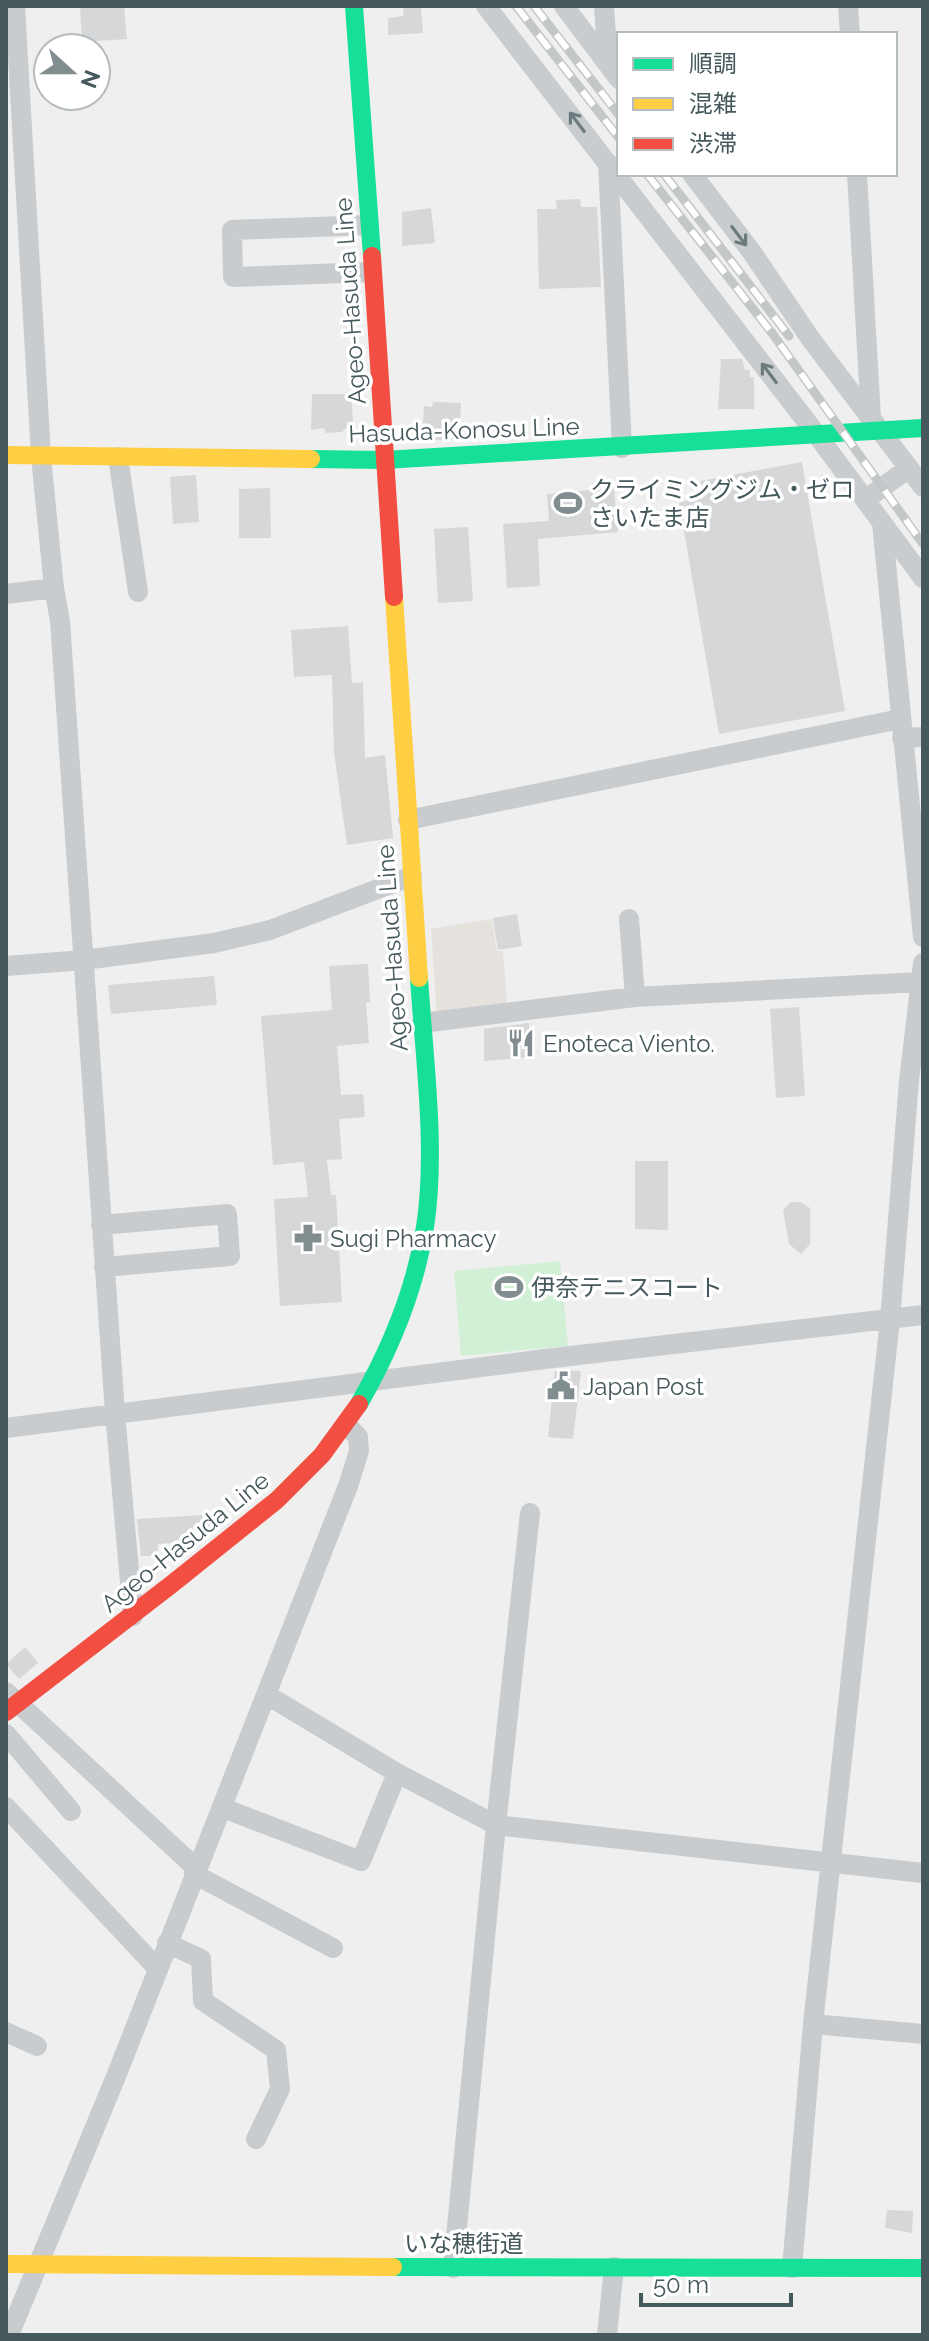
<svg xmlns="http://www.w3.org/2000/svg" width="929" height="2341" font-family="Raleway,'Noto Sans JP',sans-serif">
  <rect width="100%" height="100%" fill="#f0efef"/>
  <path fill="#e5e1dc" d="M 492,919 L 497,951 L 503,951 L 507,1005 L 437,1015 L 431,929 Z"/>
  <path fill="#d2f0d5" d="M 560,1261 L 568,1346 L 461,1356 L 454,1271 Z"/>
  <path fill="#d5d7d8" d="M 80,6 L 124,6 L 127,39 L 82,42 Z
    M 404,6 L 421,6 L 423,33 L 388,35 L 388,18 L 403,16 Z
    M 580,199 L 581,207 L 597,207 L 601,287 L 539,289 L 537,209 L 557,209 L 556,200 Z
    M 431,208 L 435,243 L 402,246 L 402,212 Z
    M 721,359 L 742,359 L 745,370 L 750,370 L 750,377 L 754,377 L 754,409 L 718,409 Z
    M 312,394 L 351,394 L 353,421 L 342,432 L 326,433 L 324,428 L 311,430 Z
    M 433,402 L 461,403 L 459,439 L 422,441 L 424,406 L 432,407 Z
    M 802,462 L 845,711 L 719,734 L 679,502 L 703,498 L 700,481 Z
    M 196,475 L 199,522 L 173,524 L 170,477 Z
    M 270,488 L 271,538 L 239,538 L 239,489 Z
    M 614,488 L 618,532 L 538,539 L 540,586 L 507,588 L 503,524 L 549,521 L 547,494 Z
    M 468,527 L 473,601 L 438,603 L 434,529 Z
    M 348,626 L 352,683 L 363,682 L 365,758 L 385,755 L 393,838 L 347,845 L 334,752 L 332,675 L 294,677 L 291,630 Z
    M 517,914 L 522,946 L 498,950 L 493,918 Z
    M 368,964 L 370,1002 L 366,1003 L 369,1043 L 337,1046 L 341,1095 L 363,1094 L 365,1117 L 339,1119 L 342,1159 L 327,1160 L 331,1195 L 336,1195 L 342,1302 L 280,1306 L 274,1199 L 308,1197 L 304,1162 L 273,1165 L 261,1016 L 332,1010 L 329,966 Z
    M 214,976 L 217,1005 L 111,1014 L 108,985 Z
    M 799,1007 L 805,1096 L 776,1098 L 770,1009 Z
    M 529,1023 L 532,1057 L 484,1061 L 484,1029 Z
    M 635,1161 L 668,1161 L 668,1230 L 635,1229 Z
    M 791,1202 L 800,1202 L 810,1208 L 810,1244 L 801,1254 L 789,1244 L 783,1210 Z
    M 565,1370 L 581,1371 L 573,1439 L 548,1437 L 555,1371 Z
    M 220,1514 L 219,1525 L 207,1535 L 191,1535 L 189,1542 L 158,1544 L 157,1556 L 141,1556 L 137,1519 Z
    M 25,1647 L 38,1663 L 19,1679 L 6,1664 Z
    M 887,2210 L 913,2211 L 912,2233 L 885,2228 Z"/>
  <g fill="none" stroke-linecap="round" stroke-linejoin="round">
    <path stroke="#c8ccce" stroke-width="20" d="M 15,6 L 41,457 L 54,588 L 60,621 L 115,1413 L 133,1616
      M 486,6 L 817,435 L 923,578
      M 564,6 L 619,79
      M 604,6 L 608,64
      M 848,6 L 850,34
      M 608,163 L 622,448
      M 692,174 L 751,251 L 810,338 L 923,487
      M 857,174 L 871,418
      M 369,225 L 232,230 L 233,277 L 372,272
      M 118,457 L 138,592
      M 865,500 L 909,468
      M 882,523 L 923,937
      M 6,594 L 54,588
      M 902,738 L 923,737
      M 408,820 L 900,719
      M 629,919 L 635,997
      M 6,966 L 84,960 L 214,943 L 270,930 L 412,876
      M 422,1023 L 635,997 L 919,982
      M 101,1225 L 227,1214 L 230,1256 L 104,1267
      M 6,1428 L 545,1359 L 923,1315
      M 6,1692 L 197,1869
      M 267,1695 L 397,1773 L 496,1825 L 923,1873
      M 6,1734 L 71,1811
      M 6,1807 L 158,1969
      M 223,1808 L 361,1861 L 397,1773
      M 194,1874 L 333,1948
      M 167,1943 L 201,1959 L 203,2001 L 276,2050 L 280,2089 L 256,2139
      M 813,2024 L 923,2034
      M 6,2032 L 37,2046
      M 453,2268 L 496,1825 L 530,1513
      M 792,2268 L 813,2024 L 890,1320 L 909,1081 L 923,963
      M 9,2335 L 117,2074 L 348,1486 L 359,1451 L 358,1437 L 346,1424
      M 607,2335 L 614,2267"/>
    <path stroke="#16e098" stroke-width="18" d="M 354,6 L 372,256
      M 311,459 L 384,460 L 923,428
      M 359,1404 C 391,1348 415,1291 425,1227 C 437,1151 424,1056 419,978
      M 393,2267 L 923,2268"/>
    <path stroke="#ffcf43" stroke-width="18" d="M 6,455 L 311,459
      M 394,597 L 419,978
      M 6,2264 L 393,2267"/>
    <path stroke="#f24e42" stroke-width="18" d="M 372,256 L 394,597
      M 6,1712 L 172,1584 L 277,1500 L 322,1455 L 359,1404"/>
    <defs>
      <path id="rail" d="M 516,6 L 619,138
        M 534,6 L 619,115
        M 647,174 L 772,333 L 923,544
        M 664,174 L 789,336"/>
    </defs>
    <use href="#rail" stroke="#c4c7c8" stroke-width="9"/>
    <use href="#rail" stroke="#fff" stroke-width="6" stroke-dasharray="18" stroke-linecap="butt"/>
  </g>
  <defs><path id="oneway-shaft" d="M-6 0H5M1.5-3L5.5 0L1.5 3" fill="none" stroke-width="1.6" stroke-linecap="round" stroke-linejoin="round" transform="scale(2)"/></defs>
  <g stroke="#6c7b7e">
    <use href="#oneway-shaft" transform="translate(577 122) rotate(-127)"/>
    <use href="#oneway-shaft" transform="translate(739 236) rotate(53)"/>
    <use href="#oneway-shaft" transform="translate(769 373) rotate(-127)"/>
  </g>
  <defs>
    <symbol id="stadium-bare" viewBox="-9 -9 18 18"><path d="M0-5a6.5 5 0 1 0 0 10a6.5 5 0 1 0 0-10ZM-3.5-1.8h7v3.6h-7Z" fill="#818d8f" stroke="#fff" stroke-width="2.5" paint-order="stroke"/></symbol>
    <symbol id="restaurant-bare" viewBox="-9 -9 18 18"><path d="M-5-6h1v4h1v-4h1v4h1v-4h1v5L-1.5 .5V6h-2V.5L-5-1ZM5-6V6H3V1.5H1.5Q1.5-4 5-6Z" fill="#818d8f" stroke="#fff" stroke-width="2.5" paint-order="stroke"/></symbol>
    <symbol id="pharmacy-bare" viewBox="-9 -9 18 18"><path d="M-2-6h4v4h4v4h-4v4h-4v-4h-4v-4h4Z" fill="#818d8f" stroke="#fff" stroke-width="2.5" paint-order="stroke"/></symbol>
    <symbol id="civic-bare" viewBox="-9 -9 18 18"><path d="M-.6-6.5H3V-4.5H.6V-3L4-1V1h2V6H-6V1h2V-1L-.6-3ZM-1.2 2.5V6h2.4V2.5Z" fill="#818d8f" stroke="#fff" stroke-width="2.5" paint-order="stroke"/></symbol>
  </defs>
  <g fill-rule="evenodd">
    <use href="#stadium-bare" x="548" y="483" width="40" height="40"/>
    <use href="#restaurant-bare" x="501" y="1023" width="40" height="40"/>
    <use href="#pharmacy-bare" x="288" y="1218" width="40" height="40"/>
    <use href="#stadium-bare" x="489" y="1267" width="40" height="40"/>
    <use href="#civic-bare" x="541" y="1366" width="40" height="40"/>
  </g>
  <g text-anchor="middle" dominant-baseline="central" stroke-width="7" stroke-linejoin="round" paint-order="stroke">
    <g font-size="24" fill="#45585c" stroke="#fff">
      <text transform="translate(350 301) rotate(-94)">Ageo-Hasuda Line</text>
      <text transform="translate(464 430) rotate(-2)">Hasuda-Konosu Line</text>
      <text transform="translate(392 948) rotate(-94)">Ageo-Hasuda Line</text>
      <text transform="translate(185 1542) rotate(-39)">Ageo-Hasuda Line</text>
      <text x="464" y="2243">いな穂街道</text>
    </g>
    <g font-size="24" fill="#45585c" stroke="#fff" text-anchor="start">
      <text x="590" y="489">クライミングジム・ゼロ<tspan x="590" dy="28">さいたま店</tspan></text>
      <text x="543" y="1043">Enoteca Viento.</text>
      <text x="330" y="1238">Sugi Pharmacy</text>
      <text x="531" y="1287">伊奈テニスコート</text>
      <text x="583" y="1386">Japan Post</text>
    </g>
  </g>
  <rect width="929" height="2341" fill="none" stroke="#45585c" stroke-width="16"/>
  <rect x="617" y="32" width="280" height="144" fill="#ffffff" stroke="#b5bcbe" stroke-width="2"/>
  <rect x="633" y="58" width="40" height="12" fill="#16e098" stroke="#b5bcbe" stroke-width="2"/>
  <text x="689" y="72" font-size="24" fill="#45585c">順調</text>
  <rect x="633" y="98" width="40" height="12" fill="#ffcf43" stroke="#b5bcbe" stroke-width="2"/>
  <text x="689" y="112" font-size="24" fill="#45585c">混雑</text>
  <rect x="633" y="138" width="40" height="12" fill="#f24e42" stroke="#b5bcbe" stroke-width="2"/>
  <text x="689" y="152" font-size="24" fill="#45585c">渋滞</text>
  <g transform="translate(72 72) rotate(111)"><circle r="38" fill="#ffffff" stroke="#b5bcbe" stroke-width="2"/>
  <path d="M0-6L14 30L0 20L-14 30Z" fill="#818d8f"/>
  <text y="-12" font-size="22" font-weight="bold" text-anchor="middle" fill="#45585c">N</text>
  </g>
  <path d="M641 2293v12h150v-12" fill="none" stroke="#45585c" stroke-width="4"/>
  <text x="653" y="2293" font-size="24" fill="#45585c" stroke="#ffffff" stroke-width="6" paint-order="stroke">50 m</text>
</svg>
